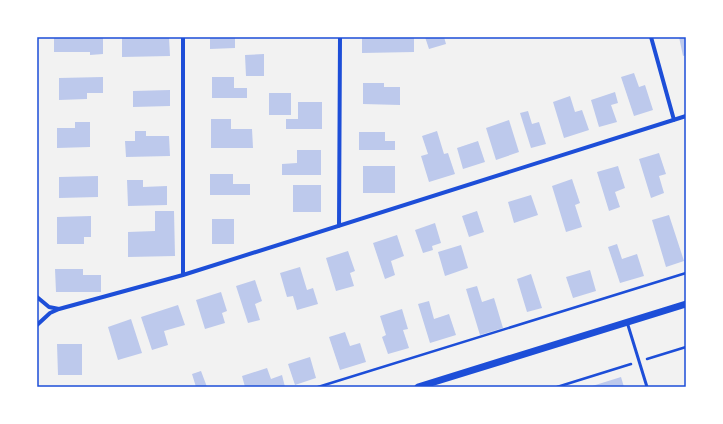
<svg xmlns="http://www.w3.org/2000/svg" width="723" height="424" font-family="'Sofia Sans Condensed',sans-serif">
  <rect width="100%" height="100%" fill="#f2f2f2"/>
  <path fill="#bdc9ec" d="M 54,37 L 103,37 L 103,54 L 90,55 L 90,52 L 54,52 Z
    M 169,37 L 170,56 L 122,57 L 122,38 Z
    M 210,37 L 235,37 L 235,48 L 210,49 Z
    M 362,37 L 414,38 L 414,52 L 362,53 Z
    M 425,37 L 444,37 L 446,44 L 429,49 Z
    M 679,37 L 686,37 L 686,55 L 683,56 Z
    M 264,54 L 264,76 L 246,76 L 245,55 Z
    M 634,73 L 639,87 L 645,85 L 653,110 L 634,116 L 621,77 Z
    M 103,77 L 103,93 L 87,93 L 87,99 L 59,100 L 59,78 Z
    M 212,77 L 234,77 L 234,88 L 247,88 L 247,98 L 212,98 Z
    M 363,83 L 384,83 L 384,87 L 400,87 L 400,105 L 363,104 Z
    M 170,90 L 170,106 L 133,107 L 133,91 Z
    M 615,92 L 618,103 L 611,105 L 617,122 L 599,127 L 591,100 Z
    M 269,93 L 291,93 L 291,115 L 269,115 Z
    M 570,96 L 575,112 L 582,110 L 589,130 L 564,138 L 553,102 Z
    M 298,102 L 322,102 L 322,129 L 286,129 L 286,119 L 298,119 Z
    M 528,111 L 532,124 L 539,122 L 546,144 L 531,148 L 520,113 Z
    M 211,119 L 231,119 L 231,129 L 252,129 L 253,148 L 211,148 Z
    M 509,120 L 519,152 L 496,160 L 486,128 Z
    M 75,122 L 90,122 L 90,147 L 57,148 L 57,128 L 75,128 Z
    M 135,131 L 146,131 L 146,136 L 169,136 L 170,156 L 126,157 L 125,141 L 135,141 Z
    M 437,131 L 444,154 L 448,153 L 455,174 L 429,182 L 421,156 L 428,154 L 422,136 Z
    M 359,132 L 385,132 L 385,141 L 395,141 L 395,150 L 359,150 Z
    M 478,141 L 485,162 L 463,169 L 457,148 Z
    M 297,150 L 321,150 L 321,175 L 282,175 L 282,164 L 297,163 Z
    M 659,153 L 666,174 L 659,176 L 664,193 L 651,198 L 639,159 Z
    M 363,166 L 395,166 L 395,193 L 363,193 Z
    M 618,166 L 625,188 L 615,192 L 620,207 L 609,211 L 597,172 Z
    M 210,174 L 233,174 L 233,184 L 250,184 L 250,195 L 210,195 Z
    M 98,176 L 98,197 L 59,198 L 59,177 Z
    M 572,179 L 580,203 L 575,205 L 582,227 L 566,232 L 552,186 Z
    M 127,180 L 143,180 L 143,187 L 167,186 L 167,205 L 128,206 Z
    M 293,185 L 321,185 L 321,212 L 293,212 Z
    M 531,195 L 538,215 L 514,223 L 508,202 Z
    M 155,211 L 174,211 L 175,256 L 128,257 L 128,232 L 155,231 Z
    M 477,211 L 484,232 L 469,237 L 462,216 Z
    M 669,215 L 684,261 L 666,267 L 652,220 Z
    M 91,216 L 91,237 L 84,237 L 84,244 L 57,244 L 57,217 Z
    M 212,219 L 234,219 L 234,244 L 212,244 Z
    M 435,223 L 441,243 L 432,246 L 433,250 L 423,253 L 415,230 Z
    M 397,235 L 404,256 L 391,261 L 395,275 L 385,279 L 373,243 Z
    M 617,244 L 622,259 L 637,254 L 644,276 L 620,283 L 608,247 Z
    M 461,245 L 468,268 L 445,276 L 438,252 Z
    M 348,251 L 355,271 L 350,273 L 354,286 L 336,291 L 326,258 Z
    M 300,267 L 307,290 L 313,288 L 318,304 L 297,310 L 293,296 L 287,297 L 280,273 Z
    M 55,269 L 83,269 L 83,275 L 101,275 L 101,292 L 56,292 Z
    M 590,270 L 596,291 L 573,298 L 566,277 Z
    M 531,274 L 542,308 L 527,312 L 517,279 Z
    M 255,280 L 262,301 L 255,304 L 260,320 L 248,323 L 236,286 Z
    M 477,286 L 482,302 L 494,298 L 503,328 L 480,335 L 466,289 Z
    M 221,292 L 227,311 L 222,313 L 225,323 L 205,329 L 196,300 Z
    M 429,301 L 434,319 L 449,314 L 456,335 L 430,343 L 418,304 Z
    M 178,305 L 185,325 L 164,331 L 168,345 L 152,350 L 141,317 Z
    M 402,309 L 408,329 L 403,330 L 409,348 L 388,354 L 382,337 L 386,335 L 380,316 Z
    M 131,319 L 142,353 L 118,360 L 108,327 Z
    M 345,332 L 350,346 L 360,343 L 366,362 L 340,370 L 329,337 Z
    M 57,344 L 82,344 L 82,375 L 58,375 Z
    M 310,357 L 316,378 L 295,385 L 288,364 Z
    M 267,368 L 271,379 L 282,375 L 285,387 L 245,387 L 242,376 Z
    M 201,371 L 207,387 L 196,387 L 192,374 Z
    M 621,377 L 624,387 L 589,387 Z"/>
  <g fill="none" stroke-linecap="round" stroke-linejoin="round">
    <path stroke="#1d4ed8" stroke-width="2.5" d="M 647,359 L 686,347
      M 318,387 L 686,273
      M 557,387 L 631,364"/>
    <path stroke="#1d4ed8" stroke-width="3" d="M 627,322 L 647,387"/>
    <path stroke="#1d4ed8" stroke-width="4" d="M 183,37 L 183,275
      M 651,37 L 674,120
      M 339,226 L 340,37
      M 37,297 L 49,307 L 59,309
      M 37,325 L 50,313 L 59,309 L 183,275 L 686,116"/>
    <path stroke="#1d4ed8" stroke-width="7" d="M 418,387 L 686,304"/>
  </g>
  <rect width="723" height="424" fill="none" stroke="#ffffff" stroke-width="76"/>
  <rect x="38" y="38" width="647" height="348" fill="none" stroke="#1d4ed8" stroke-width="1.5"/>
</svg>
